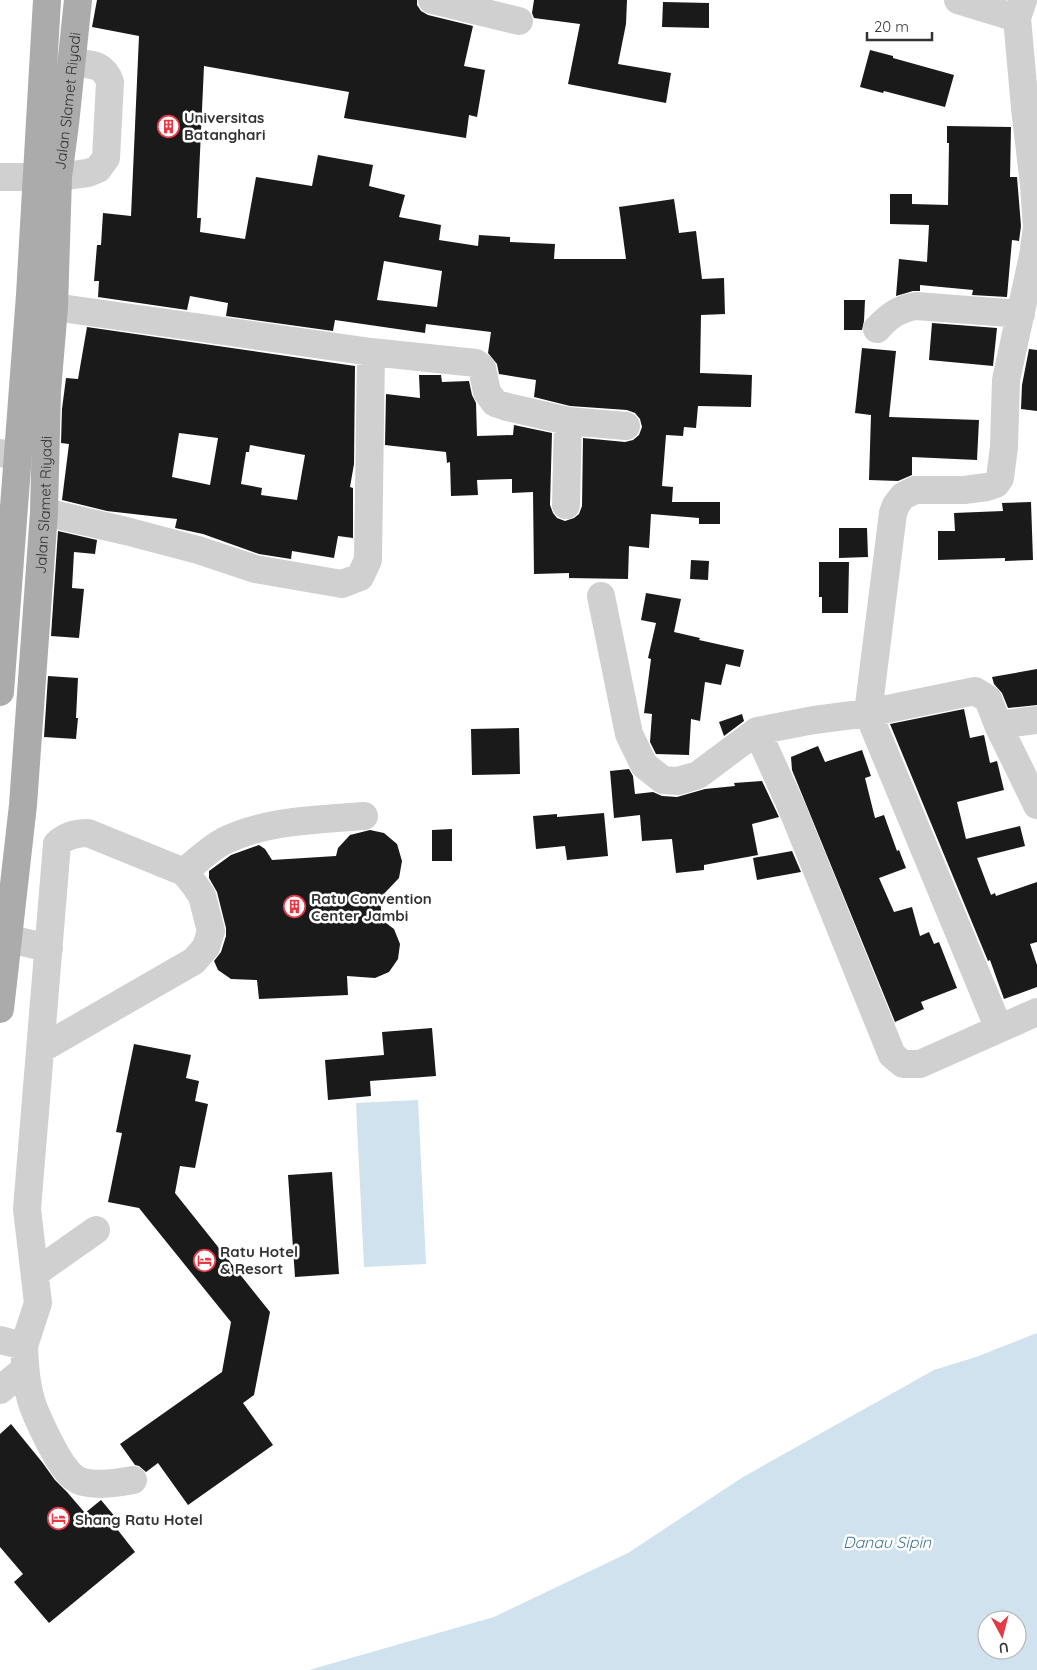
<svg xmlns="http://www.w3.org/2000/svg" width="1037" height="1670" font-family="Quicksand,sans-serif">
  <rect width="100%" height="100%" fill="#fff"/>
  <path fill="#cfe2ee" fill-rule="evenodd" d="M 418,1100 L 426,1264 L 364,1267 L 356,1103 Z
    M 1037,1333 L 1037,1670 L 309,1670 L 494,1617 L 628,1553 L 743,1477 L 934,1370 L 976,1357 ZM 987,1620 L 1017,1620 L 1017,1650 L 987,1650 Z"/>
  <path fill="#1a1a1a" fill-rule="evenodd" d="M 97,0 L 417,0 L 417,5 L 421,11 L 428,15 L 473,26 L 464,66 L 485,70 L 477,117 L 469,115 L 466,138 L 344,118 L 349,92 L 204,66 L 197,218 L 201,218 L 200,232 L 245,239 L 256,177 L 312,186 L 318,155 L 373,165 L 369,186 L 405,195 L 399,217 L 441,225 L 439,240 L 478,246 L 479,235 L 510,237 L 510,242 L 555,244 L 554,259 L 626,259 L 619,207 L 674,199 L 679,233 L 696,231 L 702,279 L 724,278 L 725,314 L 701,315 L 700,373 L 752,375 L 751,407 L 698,406 L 696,428 L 684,427 L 683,436 L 666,435 L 662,486 L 673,487 L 672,502 L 720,502 L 720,524 L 699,524 L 699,518 L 651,514 L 649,548 L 629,546 L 628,579 L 569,578 L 569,573 L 534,574 L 533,492 L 512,493 L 512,479 L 477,480 L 478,495 L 451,496 L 450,462 L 447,463 L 446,452 L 385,445 L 386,394 L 420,398 L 419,375 L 441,375 L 442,382 L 469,381 L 472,395 L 476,403 L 477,436 L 513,435 L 514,425 L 552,433 L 550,505 L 553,513 L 557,518 L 565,521 L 574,518 L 579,514 L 582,506 L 583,438 L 625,442 L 633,440 L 639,435 L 642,427 L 640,419 L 635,413 L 627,410 L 570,406 L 534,397 L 536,380 L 499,374 L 497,364 L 488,353 L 491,332 L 426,324 L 425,333 L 335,320 L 333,331 L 226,316 L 228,303 L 190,296 L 187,310 L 98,297 L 99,281 L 94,281 L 97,245 L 101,245 L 103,213 L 131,216 L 139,36 L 92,27 ZM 384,261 L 442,271 L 437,307 L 377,300 Z
    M 534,0 L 627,0 L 626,24 L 618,64 L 671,73 L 666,103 L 568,84 L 580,24 L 534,18 L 532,13 Z
    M 663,2 L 709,3 L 709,28 L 662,27 Z
    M 870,50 L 893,56 L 893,58 L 954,75 L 945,107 L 884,91 L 883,93 L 860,87 Z
    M 947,126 L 1011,127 L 1010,177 L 1017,177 L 1021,226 L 1019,241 L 1012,240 L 1007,297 L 972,295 L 973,290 L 920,285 L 920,291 L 913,291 L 896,296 L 899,259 L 927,262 L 929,225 L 890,224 L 890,194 L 912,194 L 912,204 L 948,205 L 949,143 L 947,143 Z
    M 844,300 L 865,300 L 864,321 L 862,330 L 844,330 Z
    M 932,323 L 997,328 L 993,366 L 929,360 Z
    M 87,327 L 355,366 L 354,464 L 350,487 L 353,488 L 353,538 L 338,536 L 334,558 L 292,551 L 291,559 L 259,554 L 203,534 L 175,528 L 177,519 L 107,511 L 62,500 L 69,444 L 61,443 L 62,409 L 66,378 L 78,379 ZM 179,433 L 218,438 L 210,485 L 172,477 ZM 250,445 L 305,455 L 297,500 L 261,495 L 262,488 L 241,484 L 246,452 L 249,452 Z
    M 862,348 L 896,351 L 889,417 L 979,420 L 977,460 L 912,457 L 912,475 L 898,481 L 869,480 L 871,415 L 855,413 Z
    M 1029,349 L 1037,350 L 1037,411 L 1021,409 L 1022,385 Z
    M 1031,502 L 1033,560 L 1005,561 L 1005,558 L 938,560 L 938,531 L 955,531 L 954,513 L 1003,511 L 1002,503 Z
    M 839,528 L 867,528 L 868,557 L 839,558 Z
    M 58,531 L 97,540 L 95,554 L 74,552 L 72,588 L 84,589 L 79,638 L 51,636 Z
    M 691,560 L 709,561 L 708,580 L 690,579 Z
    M 819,562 L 849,562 L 848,613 L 822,613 L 822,597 L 819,597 Z
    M 646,593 L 681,599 L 674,632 L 700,638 L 699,640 L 744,650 L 740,667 L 726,664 L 721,685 L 705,682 L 700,721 L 691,719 L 689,755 L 656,754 L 650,742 L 652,714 L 644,713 L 651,659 L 648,658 L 656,623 L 641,620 Z
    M 1037,669 L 1037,705 L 1008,708 L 1002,693 L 994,684 L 992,677 Z
    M 48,676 L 78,678 L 76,718 L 78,718 L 76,739 L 44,737 Z
    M 964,709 L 970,738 L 984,735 L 990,763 L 997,761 L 1004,790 L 957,802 L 966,839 L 1020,826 L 1025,846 L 977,858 L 991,895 L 995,893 L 996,896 L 1037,882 L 1037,942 L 1030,944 L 1037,965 L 1037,987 L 1004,999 L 990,960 L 988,961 L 890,724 Z
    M 742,714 L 744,721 L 724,736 L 719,722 Z
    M 519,728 L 520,774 L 472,775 L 471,729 Z
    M 818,746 L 825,762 L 862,750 L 871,776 L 865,778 L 875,818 L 884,815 L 897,851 L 899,850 L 906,868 L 879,878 L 894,912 L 912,907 L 920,936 L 929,932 L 934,944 L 939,942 L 957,988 L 921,1002 L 924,1009 L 895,1022 L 792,770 L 791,757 Z
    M 629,769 L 633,776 L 635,794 L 653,792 L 662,796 L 677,797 L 705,789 L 735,786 L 734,783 L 762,781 L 779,817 L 752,824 L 758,855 L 704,865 L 704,870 L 676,873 L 672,839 L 642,841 L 640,815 L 614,818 L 610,771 Z
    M 604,813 L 608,856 L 567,860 L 565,846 L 536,849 L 533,816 L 557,814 L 557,817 Z
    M 452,829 L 452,861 L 432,861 L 432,830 Z
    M 370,830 L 384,833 L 397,844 L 402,861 L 399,878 L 380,898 L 382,920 L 394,929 L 400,944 L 398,959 L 389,972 L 375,978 L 347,976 L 348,995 L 259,999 L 257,980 L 231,979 L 218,970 L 214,961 L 221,952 L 226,936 L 226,928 L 217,892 L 209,878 L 209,871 L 231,855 L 259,845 L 265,849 L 272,860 L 336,856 L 338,848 L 350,835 Z
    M 792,851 L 801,872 L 757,880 L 753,858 Z
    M 432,1028 L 436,1076 L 370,1081 L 371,1096 L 328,1100 L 325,1060 L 384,1055 L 382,1032 Z
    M 134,1044 L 191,1055 L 186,1078 L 199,1081 L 195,1101 L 208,1104 L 195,1168 L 180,1166 L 175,1193 L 270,1312 L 254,1395 L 243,1403 L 273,1445 L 188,1505 L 158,1463 L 146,1472 L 139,1466 L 135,1465 L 120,1444 L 222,1372 L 231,1322 L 139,1208 L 108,1202 L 122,1133 L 116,1132 Z
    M 332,1172 L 339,1274 L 295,1277 L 288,1175 Z
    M 11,1424 L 42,1462 L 55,1480 L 67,1492 L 85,1513 L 101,1500 L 122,1525 L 117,1529 L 135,1552 L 49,1623 L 14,1582 L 23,1574 L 0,1547 L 0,1434 Z"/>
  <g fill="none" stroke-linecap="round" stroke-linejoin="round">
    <path stroke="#d0d0d0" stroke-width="28" d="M 432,0 L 519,21
      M 958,0 L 1017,18
      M 0,177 L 36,177
      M 58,177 L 88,173 L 98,169 L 106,158 L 110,82 C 103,62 89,65 71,62
      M 54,307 L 371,352 L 476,363 L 482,368 L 487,392 L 495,403 L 507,407 L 568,421 L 626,426
      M 877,329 C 889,316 898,309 916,306 L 1021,314
      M 0,453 L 16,456
      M 566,505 L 568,421
      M 44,512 L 126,531 L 198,550 L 255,569 L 342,584 L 360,577 L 368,560 L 371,352
      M 601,596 L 629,734 L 644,765 L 663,780 L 678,781 L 698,775 L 757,731 L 814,720 L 868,713 L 975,691 L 988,699 L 998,725 L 1037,805
      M 998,725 L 1037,720
      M 757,731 L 791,806 L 892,1055 L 903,1064 L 920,1064 L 1037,1012
      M 184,872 C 197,861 209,849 224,841 C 266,820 318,820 364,816
      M 0,940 L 9,939 L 49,948
      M 999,1029 L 868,713 L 893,513 L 896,505 L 903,496 L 915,490 L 964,490 L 987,487 L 996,484 L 1000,478 L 1004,447 L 1006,380 L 1033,256 L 1037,227 L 1034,185 L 1025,108 L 1017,18 L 1023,0
      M 35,1273 L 96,1230
      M 0,1340 L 24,1346 C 25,1363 25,1379 30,1396 C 33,1411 55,1456 65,1468 C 69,1474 76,1480 83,1482 C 99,1486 117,1483 133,1480
      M 24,1346 L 38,1303 L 27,1209 L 57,844 C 66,835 76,833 88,833 L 184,872 L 194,884 L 202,896 L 211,931 L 206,947 L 194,961 L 41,1049
      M 0,1390 L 25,1369"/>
    <g stroke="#ababab" stroke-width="28">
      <path d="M 0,692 L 30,295 L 47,0"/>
      <path id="s1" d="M 0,1009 L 23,805 L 44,512 L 47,391 L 54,307 L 58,177 L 65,124 L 78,0"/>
    </g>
  </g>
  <defs>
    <symbol id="building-ring" viewBox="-11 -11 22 22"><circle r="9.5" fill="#fff" stroke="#e63946" stroke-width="1.5"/><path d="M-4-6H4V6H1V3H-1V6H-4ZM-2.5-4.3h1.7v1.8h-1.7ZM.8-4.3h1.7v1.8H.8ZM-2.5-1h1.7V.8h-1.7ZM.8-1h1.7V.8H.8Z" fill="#e63946"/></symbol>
    <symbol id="hotel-ring" viewBox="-11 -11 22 22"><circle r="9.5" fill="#fff" stroke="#e63946" stroke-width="1.5"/><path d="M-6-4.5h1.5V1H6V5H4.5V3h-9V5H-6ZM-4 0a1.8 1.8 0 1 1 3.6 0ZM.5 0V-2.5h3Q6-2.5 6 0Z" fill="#e63946"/></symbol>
  </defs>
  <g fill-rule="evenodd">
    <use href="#building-ring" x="156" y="114" width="25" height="25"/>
    <use href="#building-ring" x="282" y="894" width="25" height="25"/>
    <use href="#hotel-ring" x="192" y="1248" width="25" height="25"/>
    <use href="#hotel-ring" x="46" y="1506" width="25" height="25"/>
  </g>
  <g text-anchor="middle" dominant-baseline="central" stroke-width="5" stroke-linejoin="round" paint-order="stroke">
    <g font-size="15" fill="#333" stroke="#fff">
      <text stroke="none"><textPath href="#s1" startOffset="911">Jalan Slamet Riyadi</textPath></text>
      <text stroke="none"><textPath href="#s1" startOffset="506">Jalan Slamet Riyadi</textPath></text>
    </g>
    <g font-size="15" font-weight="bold" fill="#333" stroke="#fff" text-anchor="start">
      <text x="184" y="117">Universitas<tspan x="184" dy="17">Batanghari</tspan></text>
      <text x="311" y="898">Ratu Convention<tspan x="311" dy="17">Center Jambi</tspan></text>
      <text x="220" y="1251">Ratu Hotel<tspan x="220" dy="17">&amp; Resort</tspan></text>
      <text x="75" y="1519">Shang Ratu Hotel</text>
    </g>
    <g font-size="16" font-style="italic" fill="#3f7597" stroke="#fff">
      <text x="887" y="1542">Danau Sipin</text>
    </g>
  </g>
  <g transform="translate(1002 1635) rotate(173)"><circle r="24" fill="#ffffff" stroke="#adadad"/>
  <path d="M0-4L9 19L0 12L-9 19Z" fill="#e63946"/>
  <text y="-8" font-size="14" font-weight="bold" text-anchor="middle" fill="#333333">U</text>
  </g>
  <path d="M867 32v8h65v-8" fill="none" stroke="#333333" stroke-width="2.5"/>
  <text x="874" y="32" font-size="15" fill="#333333" stroke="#ffffff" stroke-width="4" paint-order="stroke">20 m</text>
</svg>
